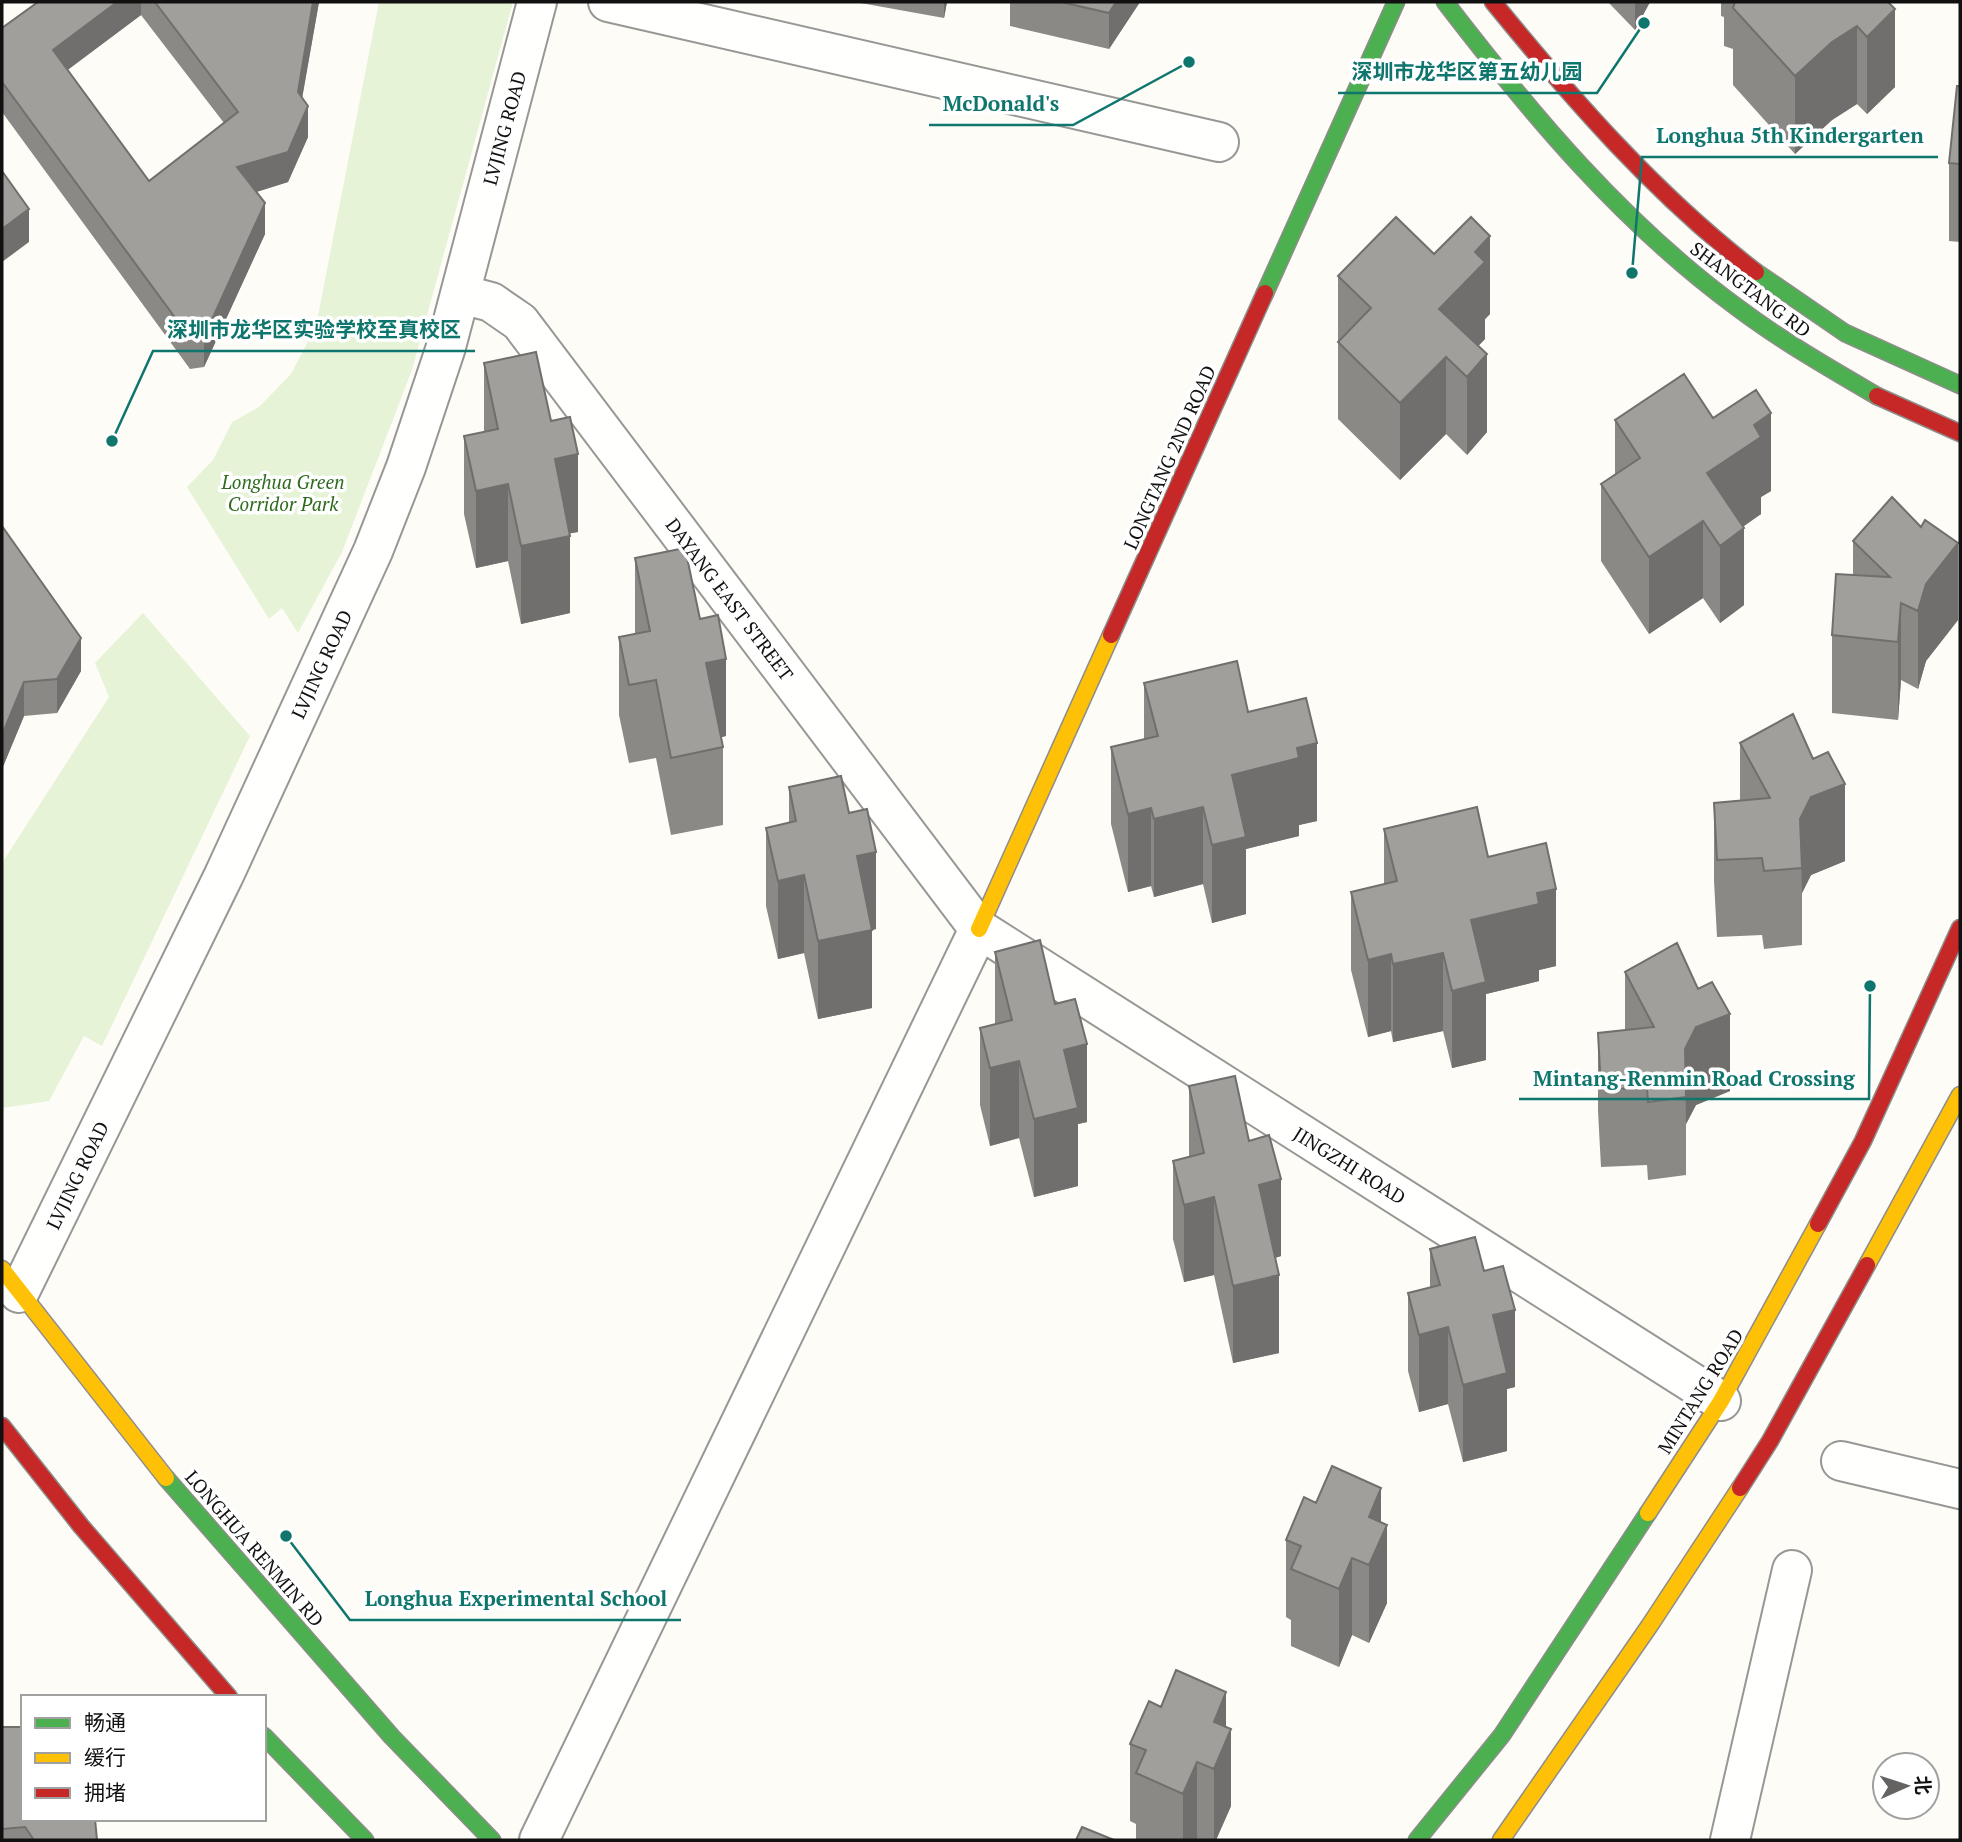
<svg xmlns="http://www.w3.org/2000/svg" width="1962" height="1842" font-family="'PT Serif','Noto Sans SC',serif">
  <rect width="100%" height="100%" fill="#fdfcf7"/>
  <path fill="#e7f3d7" d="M 379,2 L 513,2 L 412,370 L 342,552 L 298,633 L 282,608 L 269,619 L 187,487 L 213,460 L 232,422 L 259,407 L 291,374 L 316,326 Z
    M 143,613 L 250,736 L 102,1046 L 84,1036 L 49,1101 L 2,1108 L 2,863 L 109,697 L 95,663 Z"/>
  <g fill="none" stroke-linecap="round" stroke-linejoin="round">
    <defs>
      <path id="street" d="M 608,2 L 1219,142
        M 461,294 L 491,302 L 520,322 L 979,929 L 1721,1401
        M 19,1293 L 224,875 L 373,551 L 406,467 L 446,347 L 537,2
        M 1841,1461 L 1960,1489
        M 539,1840 L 979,929
        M 1730,1840 L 1792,1570"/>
      <path id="fast" d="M 1445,2 C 1531,114 1623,224 1738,308 C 1782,341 1829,368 1877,396
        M 1756,272 L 1845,333 L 1960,385
        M 1265,293 L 1396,2
        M 166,1478 L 392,1737 L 492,1840
        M 264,1736 L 365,1840
        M 1417,1840 L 1502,1735 L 1648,1513"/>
      <path id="slow" d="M 979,929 L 1111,635
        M 1867,1265 L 1960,1095
        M 2,1269 L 166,1478
        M 1648,1513 L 1721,1401 L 1818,1224
        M 1501,1840 L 1650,1625 L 1740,1488"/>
      <path id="jam" d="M 1493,2 C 1573,100 1656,195 1756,272
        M 1877,396 L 1960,433
        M 1111,635 L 1265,293
        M 1818,1224 L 1863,1141 L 1960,928
        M 2,1426 L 81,1526 L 229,1697
        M 1740,1488 L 1770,1441 L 1867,1265"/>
    </defs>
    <use href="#street" stroke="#979795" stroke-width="42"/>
    <use href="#fast" stroke="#8e8d8b" stroke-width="19"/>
    <use href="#slow" stroke="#8e8d8b" stroke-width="19"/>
    <use href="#jam" stroke="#8e8d8b" stroke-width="19"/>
    <use href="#street" stroke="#fffffe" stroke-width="38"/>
    <use href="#fast" stroke="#4caf50" stroke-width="16"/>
    <use href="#slow" stroke="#ffc107" stroke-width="16"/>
    <use href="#jam" stroke="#c62828" stroke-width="16"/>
  </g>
  <path fill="#8a8986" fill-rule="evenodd" d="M 38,2 L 319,2 L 302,97 L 308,137 L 288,182 L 256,192 L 265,234 L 204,367 L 190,369 L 2,112 L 2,28 ZM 141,15 L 224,123 L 149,181 L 67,70 Z
    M 855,2 L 947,2 L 944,18 Z
    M 1010,2 L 1140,2 L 1109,49 L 1010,26 Z
    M 1608,2 L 1650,2 L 1635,30 Z
    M 1721,2 L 1888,2 L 1895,87 L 1867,114 L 1857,104 L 1832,120 L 1795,154 L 1733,85 L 1733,49 L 1724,46 L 1724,17 L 1721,16 Z
    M 1960,86 L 1960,242 L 1949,241 L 1949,163 Z
    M 1338,276 L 1490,314 L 1485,319 L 1485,339 L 1478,346 L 1487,432 L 1467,455 L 1446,434 L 1400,480 L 1338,419 Z
    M 484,363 L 551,421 L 578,532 L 570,533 L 570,613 L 521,624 L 508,561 L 476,568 L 464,514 L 464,436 L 484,432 Z
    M 1713,418 L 1771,491 L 1761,497 L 1761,514 L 1743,527 L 1744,605 L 1720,623 L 1703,598 L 1649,634 L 1601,561 L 1601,484 L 1615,475 L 1615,420 Z
    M 2,526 L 81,671 L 57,713 L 24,716 L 2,769 Z
    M 1853,541 L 1958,620 L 1926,661 L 1918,689 L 1901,680 L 1898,720 L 1832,713 L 1832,635 L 1853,575 Z
    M 635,558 L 726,736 L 721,737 L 723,747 L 723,825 L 671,835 L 656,758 L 629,763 L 619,715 L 619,637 L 635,634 Z
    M 1144,683 L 1248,712 L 1317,821 L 1299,825 L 1299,836 L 1246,849 L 1246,914 L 1212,923 L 1203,884 L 1154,897 L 1151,886 L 1128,892 L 1111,824 L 1111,747 L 1144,739 Z
    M 1740,743 L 1845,861 L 1811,875 L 1802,893 L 1802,945 L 1764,949 L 1762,935 L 1717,937 L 1714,881 L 1714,803 L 1740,800 Z
    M 789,787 L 849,813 L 876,929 L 872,930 L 872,1008 L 818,1019 L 804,953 L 778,959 L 766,906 L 766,828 L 789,823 Z
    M 1384,829 L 1488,857 L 1556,966 L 1539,970 L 1539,981 L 1486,994 L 1486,1060 L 1452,1068 L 1443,1031 L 1393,1042 L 1391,1031 L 1368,1037 L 1351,970 L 1351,892 L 1384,884 Z
    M 995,952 L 1055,1004 L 1087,1122 L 1078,1124 L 1078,1186 L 1034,1197 L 1019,1138 L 990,1146 L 980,1105 L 980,1028 L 995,1024 Z
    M 1625,972 L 1730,1091 L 1696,1105 L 1686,1124 L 1686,1175 L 1648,1180 L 1647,1165 L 1601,1167 L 1598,1111 L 1598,1033 L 1625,1030 Z
    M 1189,1086 L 1249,1141 L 1281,1256 L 1275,1258 L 1279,1353 L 1233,1363 L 1214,1275 L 1184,1282 L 1173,1239 L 1173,1161 L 1189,1157 Z
    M 1430,1249 L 1515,1387 L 1507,1389 L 1507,1451 L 1463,1462 L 1448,1404 L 1419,1412 L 1408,1371 L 1408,1293 L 1430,1287 Z
    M 1316,1503 L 1381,1523 L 1387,1603 L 1369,1643 L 1352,1635 L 1339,1667 L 1291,1646 L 1291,1620 L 1286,1617 L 1286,1540 Z
    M 1161,1707 L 1226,1727 L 1231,1806 L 1216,1840 L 1199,1840 L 1197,1839 L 1196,1840 L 1136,1840 L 1136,1824 L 1130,1821 L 1130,1744 Z
    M 2,1727 L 97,1840 L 2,1840 Z"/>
  <path fill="#716f6d" d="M 117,2 L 141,2 L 141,15 L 53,81 L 53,50 Z
    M 313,2 L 319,2 L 298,122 L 298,92 Z
    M 944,2 L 947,2 L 944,18 Z
    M 1116,2 L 1140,2 L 1109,49 L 1109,13 Z
    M 1636,2 L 1650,2 L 1635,30 L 1635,3 Z
    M 1895,9 L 1895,87 L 1867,114 L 1867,37 Z
    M 1857,26 L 1857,104 L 1832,120 L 1795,154 L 1795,76 L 1832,42 Z
    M 308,106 L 308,137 L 288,182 L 237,198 L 237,167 Z
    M 265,203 L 265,234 L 204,367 L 204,337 Z
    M 29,209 L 29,242 L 2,262 L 2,229 Z
    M 1490,236 L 1490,314 L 1485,319 L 1485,339 L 1457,368 L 1446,357 L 1446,434 L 1400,480 L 1400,403 L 1439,309 L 1475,252 Z
    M 1487,354 L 1487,432 L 1467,455 L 1467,377 Z
    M 1771,413 L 1771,491 L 1761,497 L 1761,514 L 1718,543 L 1707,473 L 1754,425 Z
    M 578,454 L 578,532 L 555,536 L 555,459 Z
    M 508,484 L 508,561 L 476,568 L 476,491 Z
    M 1703,521 L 1703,598 L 1649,634 L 1649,557 Z
    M 1744,528 L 1744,605 L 1720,623 L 1720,546 Z
    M 570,536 L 570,613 L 521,624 L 521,546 Z
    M 1958,543 L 1958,620 L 1926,661 L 1918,689 L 1918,611 L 1926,584 Z
    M 1901,603 L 1901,680 L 1898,720 L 1898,642 Z
    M 81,638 L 81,671 L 57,713 L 57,679 Z
    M 726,659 L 726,736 L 706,741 L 706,663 Z
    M 24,682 L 24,716 L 2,769 L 2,735 Z
    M 1317,743 L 1317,821 L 1299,825 L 1299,836 L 1246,849 L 1246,914 L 1212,923 L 1212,845 L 1232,775 L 1297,748 Z
    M 1845,784 L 1845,861 L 1811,875 L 1802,893 L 1800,819 L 1811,797 Z
    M 1203,807 L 1203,884 L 1154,897 L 1154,819 Z
    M 1151,808 L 1151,886 L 1128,892 L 1128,814 Z
    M 876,852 L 876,929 L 872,930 L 872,1008 L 818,1019 L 818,941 L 857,856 Z
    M 804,875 L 804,953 L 778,959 L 778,881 Z
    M 1556,889 L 1556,966 L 1539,970 L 1539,981 L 1486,994 L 1486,1060 L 1452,1068 L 1452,991 L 1471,920 L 1537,893 Z
    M 1443,953 L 1443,1031 L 1393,1042 L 1393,964 Z
    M 1391,954 L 1391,1031 L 1368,1037 L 1368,960 Z
    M 1730,1014 L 1730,1091 L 1696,1105 L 1686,1124 L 1685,1049 L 1696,1027 Z
    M 1087,1044 L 1087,1122 L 1078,1124 L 1078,1186 L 1034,1197 L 1034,1119 L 1064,1050 Z
    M 1019,1061 L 1019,1138 L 990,1146 L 990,1068 Z
    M 1281,1179 L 1281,1256 L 1259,1263 L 1259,1185 Z
    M 1214,1197 L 1214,1275 L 1184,1282 L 1184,1205 Z
    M 1279,1275 L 1279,1353 L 1233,1363 L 1233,1286 Z
    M 1515,1310 L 1515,1387 L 1507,1389 L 1507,1451 L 1463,1462 L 1463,1385 L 1493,1315 Z
    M 1448,1327 L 1448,1404 L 1419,1412 L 1419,1335 Z
    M 1381,1488 L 1381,1537 L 1387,1525 L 1387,1603 L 1369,1643 L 1369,1517 Z
    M 1352,1558 L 1352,1635 L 1339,1667 L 1339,1589 Z
    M 1226,1692 L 1226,1741 L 1231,1729 L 1231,1806 L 1216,1840 L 1214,1840 L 1214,1722 Z
    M 1197,1762 L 1197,1839 L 1196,1840 L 1183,1840 L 1183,1794 Z"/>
  <path fill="#a19f9c" stroke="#716f6d" stroke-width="2" d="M 38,2 L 117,2 L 53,50 L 149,181 L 238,112 L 155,2 L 313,2 L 298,92 L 308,106 L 288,152 L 237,167 L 265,203 L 204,337 L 190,338 L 2,82 L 2,28 Z
    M 1061,2 L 1116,2 L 1109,13 Z
    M 1735,2 L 1888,2 L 1895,9 L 1867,37 L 1857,26 L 1832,42 L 1795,76 L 1733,8 Z
    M 1957,86 L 1960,86 L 1960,164 L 1949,163 Z
    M 2,171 L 29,209 L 2,229 Z
    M 1396,217 L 1434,254 L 1471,217 L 1490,236 L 1475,252 L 1485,262 L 1439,309 L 1487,354 L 1467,377 L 1446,357 L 1400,403 L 1338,342 L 1371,308 L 1338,276 Z
    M 536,352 L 551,421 L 570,417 L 578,454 L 555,459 L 570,536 L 521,546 L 508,484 L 476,491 L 464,436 L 498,429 L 484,363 Z
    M 1684,374 L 1713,418 L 1756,390 L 1771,413 L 1754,425 L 1761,437 L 1707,473 L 1744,528 L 1720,546 L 1703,521 L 1649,557 L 1601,484 L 1640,458 L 1615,420 Z
    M 1892,497 L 1921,527 L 1925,520 L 1958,543 L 1926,584 L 1918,611 L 1901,603 L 1898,642 L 1832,635 L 1836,574 L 1890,577 L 1853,541 Z
    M 2,526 L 81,638 L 57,679 L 24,682 L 2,735 Z
    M 685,548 L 700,619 L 718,615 L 726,659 L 706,663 L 723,747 L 671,758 L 656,680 L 629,685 L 619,637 L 650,631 L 635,558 Z
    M 1237,661 L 1248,712 L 1306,698 L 1317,743 L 1297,748 L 1299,758 L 1232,775 L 1246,837 L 1212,845 L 1203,807 L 1154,819 L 1151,808 L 1128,814 L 1111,747 L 1158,736 L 1144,683 Z
    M 1793,714 L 1813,759 L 1828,752 L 1845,784 L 1811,797 L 1800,819 L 1802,868 L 1764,871 L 1762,858 L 1717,860 L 1714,803 L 1770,798 L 1740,743 Z
    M 841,776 L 849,813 L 867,809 L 876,852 L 857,856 L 872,930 L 818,941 L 804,875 L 778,881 L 766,828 L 796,821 L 789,787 Z
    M 1477,807 L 1488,857 L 1546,843 L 1556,889 L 1537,893 L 1539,904 L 1471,920 L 1486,982 L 1452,991 L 1443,953 L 1393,964 L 1391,954 L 1368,960 L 1351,892 L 1397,881 L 1384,829 Z
    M 1040,940 L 1055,1004 L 1075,999 L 1087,1044 L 1064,1050 L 1078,1108 L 1034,1119 L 1019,1061 L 990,1068 L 980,1028 L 1012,1020 L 995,952 Z
    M 1677,943 L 1698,989 L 1712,982 L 1730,1014 L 1696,1027 L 1685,1049 L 1686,1097 L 1648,1102 L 1647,1088 L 1601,1089 L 1598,1033 L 1654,1027 L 1625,972 Z
    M 1235,1076 L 1249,1141 L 1269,1135 L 1281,1179 L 1259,1185 L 1279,1275 L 1233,1286 L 1214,1197 L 1184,1205 L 1173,1161 L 1204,1153 L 1189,1086 Z
    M 1475,1237 L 1484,1271 L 1503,1266 L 1515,1310 L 1493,1315 L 1507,1373 L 1463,1385 L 1448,1327 L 1419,1335 L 1408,1293 L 1440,1285 L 1430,1249 Z
    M 1332,1466 L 1381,1488 L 1369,1517 L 1387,1525 L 1369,1565 L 1352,1558 L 1339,1589 L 1291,1569 L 1301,1546 L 1286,1540 L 1304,1497 L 1316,1503 Z
    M 1176,1670 L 1226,1692 L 1214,1722 L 1231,1729 L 1214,1769 L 1197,1762 L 1183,1794 L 1136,1773 L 1146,1750 L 1130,1744 L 1149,1701 L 1161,1707 Z
    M 2,1727 L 23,1727 L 23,1819 L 95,1819 L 97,1840 L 34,1840 L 25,1827 L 2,1829 Z
    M 1082,1827 L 1114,1840 L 1076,1840 Z"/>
  <g text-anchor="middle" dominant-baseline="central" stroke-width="7" stroke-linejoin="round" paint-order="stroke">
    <g font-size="19" fill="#111" stroke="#fff">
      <text transform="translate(504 128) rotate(-75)">LVJING ROAD</text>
      <text transform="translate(1751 289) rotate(37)">SHANGTANG RD</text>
      <text transform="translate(1169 457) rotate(-66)">LONGTANG 2ND ROAD</text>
      <text transform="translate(730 599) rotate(53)">DAYANG EAST STREET</text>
      <text transform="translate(321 664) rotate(-65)">LVJING ROAD</text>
      <text transform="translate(1350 1165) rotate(32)">JINGZHI ROAD</text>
      <text transform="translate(77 1175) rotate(-64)">LVJING ROAD</text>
      <text transform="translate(1700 1391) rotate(-58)">MINTANG ROAD</text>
      <text transform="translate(255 1548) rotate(49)">LONGHUA RENMIN RD</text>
    </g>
    <g font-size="19" font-style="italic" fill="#2f6b1f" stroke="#fff">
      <text x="283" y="481">Longhua Green<tspan x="283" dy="22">Corridor Park</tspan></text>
    </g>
  </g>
  <path fill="none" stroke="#0f766e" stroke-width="2.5" d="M1644 23L1597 93H1338M1189 62L1073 125H929M1632 273L1642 157H1938M112 441L153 351H475M1870 986L1869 1099H1519M286 1536L350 1620H681"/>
  <g fill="#0f766e" stroke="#fff" stroke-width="2.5">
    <circle cx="1644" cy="23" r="7"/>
    <circle cx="1189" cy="62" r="7"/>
    <circle cx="1632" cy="273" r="7"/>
    <circle cx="112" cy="441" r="7"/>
    <circle cx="1870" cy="986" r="7"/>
    <circle cx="286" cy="1536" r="7"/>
  </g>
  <g font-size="21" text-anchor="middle" font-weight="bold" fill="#0f766e" stroke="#fff" stroke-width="7" stroke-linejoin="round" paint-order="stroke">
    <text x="1467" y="79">深圳市龙华区第五幼儿园</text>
    <text x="1001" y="111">McDonald's</text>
    <text x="1790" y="143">Longhua 5th Kindergarten</text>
    <text x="314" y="337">深圳市龙华区实验学校至真校区</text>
    <text x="1694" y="1086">Mintang-Renmin Road Crossing</text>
    <text x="516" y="1606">Longhua Experimental School</text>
  </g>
  <rect width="1962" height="1842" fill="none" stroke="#111111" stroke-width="7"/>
  <rect x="21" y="1695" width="245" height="126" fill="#ffffff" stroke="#a0a0a0" stroke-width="2"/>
  <rect x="35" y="1718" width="35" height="10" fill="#4caf50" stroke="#a0a0a0" stroke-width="2"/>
  <text x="84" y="1730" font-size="21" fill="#111111">畅通</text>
  <rect x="35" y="1753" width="35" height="10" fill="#ffc107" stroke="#a0a0a0" stroke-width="2"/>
  <text x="84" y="1765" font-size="21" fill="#111111">缓行</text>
  <rect x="35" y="1788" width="35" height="10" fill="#c62828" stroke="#a0a0a0" stroke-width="2"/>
  <text x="84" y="1800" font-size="21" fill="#111111">拥堵</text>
  <g transform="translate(1906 1786) rotate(87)"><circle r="33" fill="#ffffff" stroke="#a0a0a0" stroke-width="2"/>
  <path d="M0-5L12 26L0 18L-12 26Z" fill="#646362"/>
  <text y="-10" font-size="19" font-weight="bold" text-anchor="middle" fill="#111111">北</text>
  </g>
</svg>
